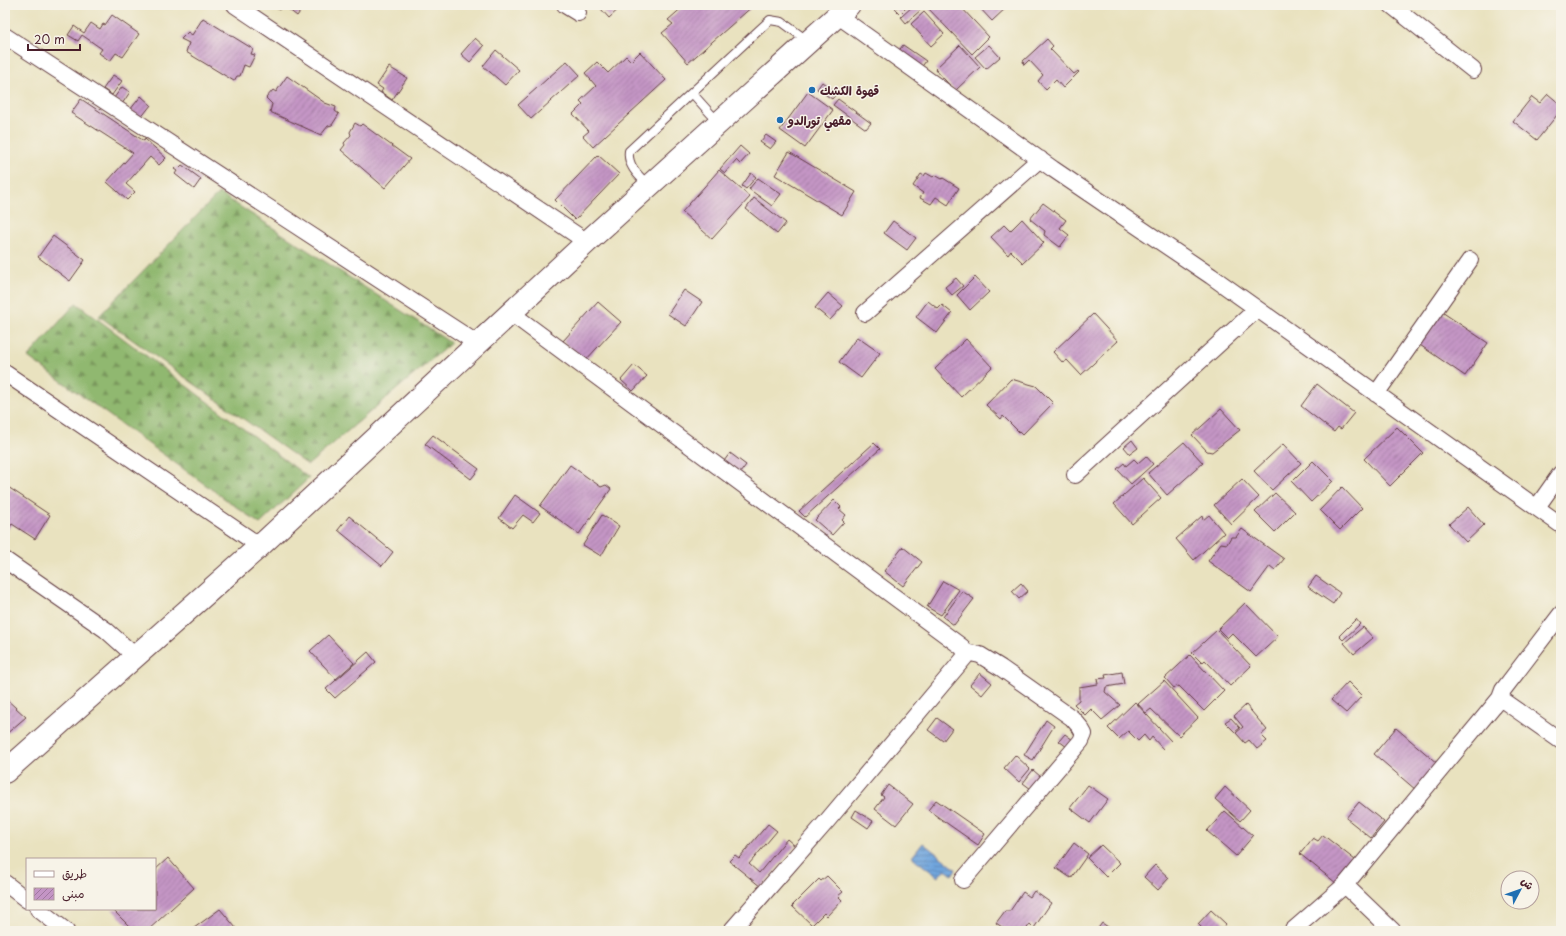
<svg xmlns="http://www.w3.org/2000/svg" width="1566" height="936" font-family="'Playpen Sans','Playpen Sans Arabic',sans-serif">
  <defs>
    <pattern id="forest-firs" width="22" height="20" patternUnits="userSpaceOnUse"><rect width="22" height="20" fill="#90b86f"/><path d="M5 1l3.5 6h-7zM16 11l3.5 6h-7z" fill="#78955b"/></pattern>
    <pattern id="water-rules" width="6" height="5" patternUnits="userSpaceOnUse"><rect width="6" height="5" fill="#6fa5dd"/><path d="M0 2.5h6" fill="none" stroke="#5d86b3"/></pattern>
    <pattern id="building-hatch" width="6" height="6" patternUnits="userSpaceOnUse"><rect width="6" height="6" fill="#c495c5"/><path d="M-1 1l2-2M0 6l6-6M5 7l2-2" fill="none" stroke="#a179a0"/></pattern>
  </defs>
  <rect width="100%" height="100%" fill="#f7f3e8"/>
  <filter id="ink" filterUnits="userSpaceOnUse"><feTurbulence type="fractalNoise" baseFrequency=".025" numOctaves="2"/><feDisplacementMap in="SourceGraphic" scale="8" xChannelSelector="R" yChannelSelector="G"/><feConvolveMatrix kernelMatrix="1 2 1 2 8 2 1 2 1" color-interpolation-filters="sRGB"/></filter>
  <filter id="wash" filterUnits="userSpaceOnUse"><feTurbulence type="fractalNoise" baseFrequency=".012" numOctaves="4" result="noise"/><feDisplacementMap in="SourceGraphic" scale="16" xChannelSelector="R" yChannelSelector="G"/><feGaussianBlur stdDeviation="0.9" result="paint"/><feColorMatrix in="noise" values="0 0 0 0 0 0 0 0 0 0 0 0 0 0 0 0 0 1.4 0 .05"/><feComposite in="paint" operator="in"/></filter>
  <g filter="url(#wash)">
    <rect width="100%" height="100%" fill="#e9e2bf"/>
    <path fill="url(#forest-firs)" stroke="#6d6c4d" d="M 219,193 L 451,343 L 308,465 L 99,316 Z
      M 76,303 L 309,478 L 260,524 L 28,357 Z"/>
    <path fill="url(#water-rules)" stroke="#5c6284" d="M 923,843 L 956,869 L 952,875 L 945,869 L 938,877 L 912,857 Z"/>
    <g id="blocks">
      <path fill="url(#building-hatch)" d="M 272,5 L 297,5 L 302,9 L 297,16 L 283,5 L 279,10 Z
        M 605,5 L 623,5 L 609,18 L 601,9 Z
        M 685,5 L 754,5 L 688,63 L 662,33 L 673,24 L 668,20 Z
        M 899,5 L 909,5 L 900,14 L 895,9 Z
        M 914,5 L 919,5 L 922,9 L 906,23 L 901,17 Z
        M 928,5 L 959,5 L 989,37 L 972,54 L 926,6 Z
        M 977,5 L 1007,5 L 1008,6 L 992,21 Z
        M 924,12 L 944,34 L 931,46 L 911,24 Z
        M 112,15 L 139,34 L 123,57 L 116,53 L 110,61 L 99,53 L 102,49 L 82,35 L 78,41 L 68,35 L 74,26 L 84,33 L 91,23 L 100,29 L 103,24 L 105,25 Z
        M 203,18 L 253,49 L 251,54 L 255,55 L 249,67 L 244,65 L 240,76 L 237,76 L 234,81 L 186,52 L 189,43 L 181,39 L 188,32 L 192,35 Z
        M 475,38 L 484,46 L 470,62 L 461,54 Z
        M 1047,39 L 1053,46 L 1050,49 L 1074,74 L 1078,71 L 1079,72 L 1063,88 L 1056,80 L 1046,90 L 1038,81 L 1043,75 L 1029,60 L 1024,65 L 1023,61 Z
        M 903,45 L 926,61 L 917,73 L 895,56 Z
        M 960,45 L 980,67 L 955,91 L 935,69 Z
        M 989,45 L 1000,57 L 986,69 L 975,57 Z
        M 496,50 L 519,70 L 505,85 L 483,66 Z
        M 640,52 L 666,80 L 593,147 L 583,136 L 589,131 L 573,114 L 583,104 L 580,101 L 596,86 L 585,73 L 597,62 L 608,73 L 626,56 L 631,61 Z
        M 567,61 L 580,75 L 531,119 L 518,105 Z
        M 389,67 L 407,78 L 392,100 L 381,92 L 383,89 L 377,85 Z
        M 113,75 L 122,81 L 112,95 L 103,89 Z
        M 287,76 L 325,103 L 336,107 L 335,111 L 339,114 L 332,125 L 328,126 L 321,135 L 270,112 L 272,104 L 266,98 L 273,90 L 276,92 Z
        M 822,82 L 837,93 L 832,99 L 817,89 Z
        M 122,87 L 130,92 L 122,104 L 114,98 Z
        M 808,92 L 833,110 L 805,148 L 780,130 Z
        M 1548,94 L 1561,105 L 1561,110 L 1537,140 L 1513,121 L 1532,97 L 1540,103 Z
        M 141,96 L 151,105 L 140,119 L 130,110 Z
        M 81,99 L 144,141 L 145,139 L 166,158 L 159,165 L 150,157 L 126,184 L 135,192 L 127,200 L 107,182 L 133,153 L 71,113 Z
        M 838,99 L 871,123 L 866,129 L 833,105 Z
        M 355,123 L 360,126 L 362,124 L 410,159 L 385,188 L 341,150 L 345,145 L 344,143 L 351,135 L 350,132 Z
        M 766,135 L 776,142 L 770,149 L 760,142 Z
        M 740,146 L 749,154 L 740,164 L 736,160 L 725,173 L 720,169 Z
        M 789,152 L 856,192 L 842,215 L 775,175 Z
        M 598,155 L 619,174 L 575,220 L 555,200 Z
        M 182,165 L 201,179 L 194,189 L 175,174 L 177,171 L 174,169 L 177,166 L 179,168 Z
        M 719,170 L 750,197 L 712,239 L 682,212 Z
        M 751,173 L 756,177 L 746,189 L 742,186 Z
        M 926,173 L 933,177 L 935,175 L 942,179 L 943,178 L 959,188 L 948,205 L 936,197 L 931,204 L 920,198 L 923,193 L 913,186 L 921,174 L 924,176 Z
        M 758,178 L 781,194 L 772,206 L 749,189 Z
        M 754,198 L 786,223 L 777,234 L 746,209 Z
        M 1043,203 L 1066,220 L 1060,228 L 1069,235 L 1060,247 L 1044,235 L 1045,231 L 1030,219 Z
        M 1022,219 L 1044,243 L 1023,263 L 1011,251 L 1008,255 L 991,237 L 1004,225 L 1010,231 Z
        M 893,221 L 916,238 L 907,250 L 884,233 Z
        M 53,236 L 85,260 L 70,281 L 38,257 Z
        M 975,277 L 989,292 L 970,310 L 957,295 Z
        M 956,278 L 963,286 L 952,295 L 945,287 Z
        M 684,290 L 702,302 L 686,326 L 668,314 Z
        M 828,293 L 843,306 L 830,320 L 815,308 Z
        M 928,301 L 938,309 L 942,305 L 952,313 L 937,333 L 916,317 Z
        M 598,302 L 621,322 L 585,361 L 563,341 Z
        M 1439,310 L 1488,343 L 1465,376 L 1417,343 Z
        M 1093,314 L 1118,341 L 1081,375 L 1067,360 L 1063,363 L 1053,352 Z
        M 857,337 L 880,353 L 861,378 L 839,362 Z
        M 966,339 L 992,367 L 961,397 L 935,369 Z
        M 634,365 L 647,376 L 633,391 L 621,380 Z
        M 1011,379 L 1036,386 L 1053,403 L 1022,435 L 1003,416 L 1001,419 L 986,405 Z
        M 1317,384 L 1354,413 L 1341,429 L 1338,427 L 1334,432 L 1301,406 Z
        M 1221,409 L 1240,430 L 1212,452 L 1207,451 L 1192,435 Z
        M 1397,427 L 1423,453 L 1390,486 L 1364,459 Z
        M 433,435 L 479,469 L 471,479 L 425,444 Z
        M 1132,440 L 1138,448 L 1130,454 L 1124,447 Z
        M 1184,442 L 1203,463 L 1167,495 L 1148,473 Z
        M 874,443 L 880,449 L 805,517 L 799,511 Z
        M 1283,444 L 1301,463 L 1272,490 L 1254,471 Z
        M 730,453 L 746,465 L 740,473 L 724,461 Z
        M 1146,456 L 1153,464 L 1131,484 L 1117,469 L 1124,463 L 1126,466 L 1134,459 L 1138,463 Z
        M 1313,461 L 1333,481 L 1311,502 L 1292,482 Z
        M 570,465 L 601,487 L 606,485 L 611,489 L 579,534 L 540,506 Z
        M 1143,478 L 1161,498 L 1132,524 L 1114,504 Z
        M 1242,479 L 1259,497 L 1231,524 L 1214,505 Z
        M 8,487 L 50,515 L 35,539 L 12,524 L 5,533 L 5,491 Z
        M 1342,487 L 1362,508 L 1340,530 L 1320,510 Z
        M 1275,493 L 1295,512 L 1275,532 L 1255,512 Z
        M 515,495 L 540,513 L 533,522 L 523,515 L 512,528 L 499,518 Z
        M 834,500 L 841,507 L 839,509 L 846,515 L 842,520 L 844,522 L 832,535 L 815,520 Z
        M 1468,507 L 1484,525 L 1466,542 L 1449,524 Z
        M 602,515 L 619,526 L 601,556 L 583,545 Z
        M 1209,515 L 1224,533 L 1194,560 L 1176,539 L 1202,516 L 1203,520 Z
        M 349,516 L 393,552 L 382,566 L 338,530 Z
        M 1242,529 L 1284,559 L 1275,570 L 1270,566 L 1251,592 L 1208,561 L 1221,543 L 1227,544 L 1231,537 L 1236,537 Z
        M 903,547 L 922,562 L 903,586 L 884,571 Z
        M 1316,576 L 1340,593 L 1333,604 L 1308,587 Z
        M 943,581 L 959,590 L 941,615 L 927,607 Z
        M 1021,583 L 1028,591 L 1019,599 L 1012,591 Z
        M 962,591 L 974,599 L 954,625 L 943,617 Z
        M 1245,603 L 1278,637 L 1256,657 L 1232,633 L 1227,638 L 1218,629 Z
        M 1356,619 L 1360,624 L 1343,640 L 1339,636 Z
        M 1363,627 L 1373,638 L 1354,654 L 1344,643 Z
        M 1217,630 L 1251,666 L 1230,686 L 1205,660 L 1202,663 L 1192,653 Z
        M 328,635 L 354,663 L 336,679 L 310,651 Z
        M 368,652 L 376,662 L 335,698 L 326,689 Z
        M 1190,655 L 1224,691 L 1204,711 L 1179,686 L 1174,688 L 1165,678 Z
        M 1122,672 L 1124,684 L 1106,687 L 1105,692 L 1120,705 L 1102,720 L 1091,709 L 1085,715 L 1074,704 L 1079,700 L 1079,687 L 1098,684 L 1097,679 L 1106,678 L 1105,675 Z
        M 980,673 L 992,683 L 982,695 L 970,685 Z
        M 1164,681 L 1198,718 L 1179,736 L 1151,709 L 1146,713 L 1138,704 Z
        M 1348,682 L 1362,696 L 1346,713 L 1331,700 Z
        M 5,698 L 26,717 L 5,735 Z
        M 1135,702 L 1171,741 L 1163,749 L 1152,737 L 1149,741 L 1144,735 L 1138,741 L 1128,731 L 1119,739 L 1108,728 Z
        M 1246,705 L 1267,730 L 1261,735 L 1267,741 L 1257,749 L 1249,740 L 1245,743 L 1236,733 L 1243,727 L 1234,716 Z
        M 937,718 L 952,729 L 943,741 L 928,730 Z
        M 1231,718 L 1240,728 L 1235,732 L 1225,722 Z
        M 1046,720 L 1054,726 L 1033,760 L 1024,755 Z
        M 1396,728 L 1438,764 L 1416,790 L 1374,754 Z
        M 1065,734 L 1073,740 L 1067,747 L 1059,741 Z
        M 1015,755 L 1030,769 L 1019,782 L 1004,768 Z
        M 1033,770 L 1041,777 L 1031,789 L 1023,783 Z
        M 888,785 L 913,804 L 896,825 L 875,809 L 884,797 L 881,795 Z
        M 1088,785 L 1108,799 L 1090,823 L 1070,808 Z
        M 1225,787 L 1250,810 L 1240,821 L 1215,799 Z
        M 936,800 L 985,834 L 978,845 L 928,810 Z
        M 1359,802 L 1384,822 L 1371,838 L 1346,818 Z
        M 856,810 L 873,821 L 868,828 L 852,817 Z
        M 1225,811 L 1253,836 L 1236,856 L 1207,831 Z
        M 768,824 L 777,831 L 749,864 L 759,873 L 787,839 L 795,846 L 761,887 L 729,861 L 735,855 L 739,858 Z
        M 1323,835 L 1355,860 L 1336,883 L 1300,854 L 1313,838 L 1318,841 Z
        M 1074,843 L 1088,854 L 1071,878 L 1056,868 Z
        M 1101,845 L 1120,863 L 1106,877 L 1087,858 Z
        M 168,858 L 194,888 L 147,931 L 134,931 L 112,909 L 155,909 L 155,870 Z
        M 1155,865 L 1169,878 L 1158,890 L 1144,877 Z
        M 827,876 L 843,892 L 838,896 L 842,900 L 827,916 L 824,913 L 812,925 L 792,906 L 819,879 L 821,881 Z
        M 1034,891 L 1051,903 L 1034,928 L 1030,924 L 1025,931 L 1008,931 L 996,923 L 1005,911 L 1010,911 L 1023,892 L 1030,897 Z
        M 220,909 L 236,928 L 233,931 L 190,931 Z
        M 1211,910 L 1226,924 L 1220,931 L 1205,931 L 1198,924 Z
        M 1102,923 L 1114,931 L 1096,931 Z"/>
    </g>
  </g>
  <g filter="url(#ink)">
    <use href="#blocks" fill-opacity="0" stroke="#623c41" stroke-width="1"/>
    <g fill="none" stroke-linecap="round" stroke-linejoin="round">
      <defs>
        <path id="service" d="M 692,93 L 718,122
          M 649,186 C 639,176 627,166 629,151 L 758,31 L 770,20 L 782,22 L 808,41"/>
        <path id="minor" d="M 235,5 L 587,242
          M 565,5 L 578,13
          M 1391,5 L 1473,70
          M 837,15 L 1053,169 L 1211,276 L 1561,525
          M 5,36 L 478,344
          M 511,313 L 962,647 L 965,652 L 965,657 L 827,821 L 731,931
          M 865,313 L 1040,159
          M 5,373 L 260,546
          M 1376,394 L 1470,260
          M 1075,475 L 1257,309
          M 1537,507 L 1561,473
          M 5,560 L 106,630 L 135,656
          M 1561,614 L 1503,690 L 1500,698 L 1561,741
          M 963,880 L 1081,741 L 1084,734 L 1080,727 L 1072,718 L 1001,668 L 980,655 L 965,652
          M 5,883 L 27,900
          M 1345,885 L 1393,931
          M 38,909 L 66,931
          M 1292,931 L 1345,885 L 1500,698"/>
        <path id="secondary" d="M 5,772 L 260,546 L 587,242 L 849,5"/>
      </defs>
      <use href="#service" stroke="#623c41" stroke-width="10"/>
      <use href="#minor" stroke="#623c41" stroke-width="18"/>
      <use href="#secondary" stroke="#623c41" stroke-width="24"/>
      <use href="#service" stroke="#fff" stroke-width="8"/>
      <use href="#minor" stroke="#fff" stroke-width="16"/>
      <use href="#secondary" stroke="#fff" stroke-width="22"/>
    </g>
  </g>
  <g fill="#1f6fb2" stroke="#f7f3e8" stroke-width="1.5">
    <circle cx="812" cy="90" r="4"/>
    <circle cx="780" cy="120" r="4"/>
  </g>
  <g text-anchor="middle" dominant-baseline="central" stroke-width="3" stroke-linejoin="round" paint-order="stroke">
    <g font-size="12" font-weight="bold" fill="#4a1f2b" stroke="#f7f3e8" text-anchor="start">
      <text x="820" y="90">قهوة الكشك</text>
      <text x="788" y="120">مقهي تورالدو</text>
    </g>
  </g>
  <rect width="1566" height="936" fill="none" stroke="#f7f3e8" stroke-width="20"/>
  <rect x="26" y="858" width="130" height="52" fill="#f7f3e8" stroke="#b29e9c"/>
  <rect x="34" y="871" width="20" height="6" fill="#ffffff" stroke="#b29e9c"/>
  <text x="62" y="878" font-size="12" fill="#4a1f2b">طريق</text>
  <rect x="34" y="888" width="20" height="12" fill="url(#building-hatch)" stroke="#b29e9c"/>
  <text x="62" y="898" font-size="12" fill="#4a1f2b">مبنى</text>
  <g transform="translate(1520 890) rotate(49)"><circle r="19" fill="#f7f3e8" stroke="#b29e9c"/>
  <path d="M0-3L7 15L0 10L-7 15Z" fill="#1f6fb2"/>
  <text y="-6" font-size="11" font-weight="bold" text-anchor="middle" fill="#4a1f2b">ش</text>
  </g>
  <path d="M28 44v6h52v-6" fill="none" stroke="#4a1f2b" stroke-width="2"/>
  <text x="34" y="44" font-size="12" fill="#4a1f2b" stroke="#f7f3e8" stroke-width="3" paint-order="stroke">20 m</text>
</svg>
